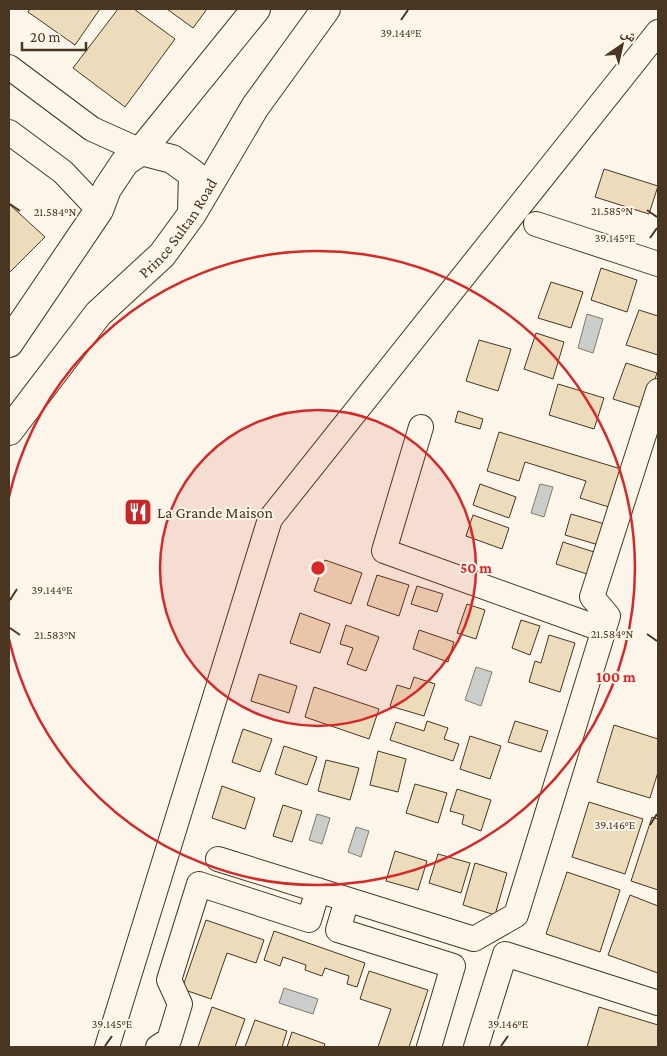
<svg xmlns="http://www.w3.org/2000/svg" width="667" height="1056" font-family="'Crimson Pro','Noto Naskh Arabic',serif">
  <rect width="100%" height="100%" fill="#fbf6e9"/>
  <path fill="#c9cecd" stroke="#887966" d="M 587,314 L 603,319 L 593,353 L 578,348 Z
    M 540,484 L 553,487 L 544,517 L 531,513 Z
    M 476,667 L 492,672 L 481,706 L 465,700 Z
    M 317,814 L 330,818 L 322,844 L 309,840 Z
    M 356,827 L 369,831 L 361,857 L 348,852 Z
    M 284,988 L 318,999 L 313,1014 L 279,1003 Z"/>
  <path fill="#ecdcbc" stroke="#4a3520" d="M 30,9 L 100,9 L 75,45 L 28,12 Z
    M 118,9 L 134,9 L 175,39 L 125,107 L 73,68 Z
    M 167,9 L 207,9 L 193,28 Z
    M 604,169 L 658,186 L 649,214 L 595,197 Z
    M 9,204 L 45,237 L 9,273 Z
    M 601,268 L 637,280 L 627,312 L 591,300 Z
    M 551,282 L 583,292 L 571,328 L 538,318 Z
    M 639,310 L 658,316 L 658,355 L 626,345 Z
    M 536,333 L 564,342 L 553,379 L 524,369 Z
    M 479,340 L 511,349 L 498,391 L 466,381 Z
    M 626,363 L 657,373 L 645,409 L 613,399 Z
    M 558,384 L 604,398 L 594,429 L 549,415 Z
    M 458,411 L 483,419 L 480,429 L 455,422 Z
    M 499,432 L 621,469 L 612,508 L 580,498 L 586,481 L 525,462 L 519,481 L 487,471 Z
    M 480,484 L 516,497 L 509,518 L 473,505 Z
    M 571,514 L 608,525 L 602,546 L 565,535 Z
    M 473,515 L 509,528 L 502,549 L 466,536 Z
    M 563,542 L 597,553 L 590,575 L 556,564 Z
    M 325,560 L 362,573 L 351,604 L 314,591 Z
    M 377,575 L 409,585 L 399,616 L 367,605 Z
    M 417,586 L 443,594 L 437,612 L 411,604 Z
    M 467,604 L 485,610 L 476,639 L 457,633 Z
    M 300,613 L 330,624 L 320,653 L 290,643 Z
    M 521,620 L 540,626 L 530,655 L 512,648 Z
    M 346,625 L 379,637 L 366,671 L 347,664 L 353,648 L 340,644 Z
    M 419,630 L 454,642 L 448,662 L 413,649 Z
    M 549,635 L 575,643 L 560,692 L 529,682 L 535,661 L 541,663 Z
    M 259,674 L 297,686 L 289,713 L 251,701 Z
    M 414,677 L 435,684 L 424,716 L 390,706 L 397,685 L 410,689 Z
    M 314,687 L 379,709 L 369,739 L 305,717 Z
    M 427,721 L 448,728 L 444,739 L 459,744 L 453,761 L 390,740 L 396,722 L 424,731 Z
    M 515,721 L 548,731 L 541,752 L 508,742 Z
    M 614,725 L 658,739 L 658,772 L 650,798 L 597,782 Z
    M 243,729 L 272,739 L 260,772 L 232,762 Z
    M 470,736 L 501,746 L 490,779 L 460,769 Z
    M 284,746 L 317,757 L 307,785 L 275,774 Z
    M 378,751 L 406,759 L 398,792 L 370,785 Z
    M 326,760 L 359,768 L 350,800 L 318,791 Z
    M 415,784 L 447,793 L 438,823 L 406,813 Z
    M 222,786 L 255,798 L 245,829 L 212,818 Z
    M 457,789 L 491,800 L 481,831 L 462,824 L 464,815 L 450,811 Z
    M 589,802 L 643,819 L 625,874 L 572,857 Z
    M 283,805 L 302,811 L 292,842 L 273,836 Z
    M 652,817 L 658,819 L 658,890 L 631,881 Z
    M 395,851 L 427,861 L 418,890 L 386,881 Z
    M 438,854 L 470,863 L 461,893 L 429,883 Z
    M 475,863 L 507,873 L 495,915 L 463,905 Z
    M 567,872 L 620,890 L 600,952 L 546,934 Z
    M 630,895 L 658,906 L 658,973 L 608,955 Z
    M 206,920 L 264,940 L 256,963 L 227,953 L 211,999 L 182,989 Z
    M 274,931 L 365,963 L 357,987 L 347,984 L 349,976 L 325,968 L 322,976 L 305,970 L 306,965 L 283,957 L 280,966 L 264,960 Z
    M 369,971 L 428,990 L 409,1047 L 378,1047 L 391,1009 L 360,999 Z
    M 212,1007 L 245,1019 L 235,1047 L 198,1047 Z
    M 599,1007 L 658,1025 L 658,1047 L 587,1047 Z
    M 255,1020 L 287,1031 L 282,1047 L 245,1047 Z
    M 292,1032 L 325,1044 L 324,1047 L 287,1047 Z"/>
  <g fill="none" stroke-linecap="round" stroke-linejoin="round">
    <defs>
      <path id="minor" d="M 9,67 L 92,129 L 141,151
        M 9,132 L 63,172 L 99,210
        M 536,224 L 658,264
        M 421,427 L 384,551 L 604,630
        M 218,859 L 474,939 L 516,915 L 608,616 L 592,597 L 658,391
        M 347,900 L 338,930 L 453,966 L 429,1047
        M 107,1047 L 270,519 L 658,32
        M 158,1047 L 169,1040 L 180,1004 L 169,980 L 199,884 L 309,920 L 318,890
        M 476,1047 L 505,954 L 658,1003"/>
      <g id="major">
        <path d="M 141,151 L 172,159 L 193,174 L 192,212"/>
        <path d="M 9,343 L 99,210 L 107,189 L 125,162 L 141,151 L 256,9"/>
        <path id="s1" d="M 9,431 L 98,314 L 162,255 L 192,214 L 255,107 L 326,9"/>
      </g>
    </defs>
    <use href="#minor" stroke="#4a3520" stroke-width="26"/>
    <use href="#major" stroke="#4a3520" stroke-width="30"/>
    <use href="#minor" stroke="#fbf6e9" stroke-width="24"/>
    <use href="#major" stroke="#fbf6e9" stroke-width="28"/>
  </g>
  <path fill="none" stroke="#4a3520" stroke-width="2" d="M 401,20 L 408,10M 10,204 L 20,211M 647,210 L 657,217M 650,238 L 657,228M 10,600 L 17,589M 10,628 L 20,635M 647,634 L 657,641M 650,825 L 657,814M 105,1046 L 112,1036M 501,1046 L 508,1036"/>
  <circle cx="318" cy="568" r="158" fill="#d62828" fill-opacity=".12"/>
  <g fill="none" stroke="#d62828" stroke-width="2.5">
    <circle cx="318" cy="568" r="158"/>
    <path d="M9 497A317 317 0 1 1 9 639"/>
  </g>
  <defs>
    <symbol id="restaurant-square" viewBox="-11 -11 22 22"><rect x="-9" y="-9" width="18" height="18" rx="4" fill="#c62828" stroke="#fbf6e9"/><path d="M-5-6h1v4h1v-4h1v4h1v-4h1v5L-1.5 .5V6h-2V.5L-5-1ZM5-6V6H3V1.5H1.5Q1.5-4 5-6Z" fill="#fff"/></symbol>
  </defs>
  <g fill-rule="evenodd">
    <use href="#restaurant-square" x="122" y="496" width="32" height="32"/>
  </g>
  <g text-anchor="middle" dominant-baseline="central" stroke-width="4" stroke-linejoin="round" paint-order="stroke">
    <g font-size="16" fill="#4a3520" stroke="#fbf6e9">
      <text stroke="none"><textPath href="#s1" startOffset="265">Prince Sultan Road</textPath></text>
    </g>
    <g font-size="16" fill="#4a3520" stroke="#fbf6e9" text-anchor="start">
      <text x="157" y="512">La Grande Maison</text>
    </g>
  </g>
  <g font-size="12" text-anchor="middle" fill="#4a3520" stroke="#fbf6e9" stroke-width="4" stroke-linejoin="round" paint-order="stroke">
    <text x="401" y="37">39.144°E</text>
    <text x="612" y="215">21.585°N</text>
    <text x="55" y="216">21.584°N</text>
    <text x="615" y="242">39.145°E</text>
    <text x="52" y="594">39.144°E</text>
    <text x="612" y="638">21.584°N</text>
    <text x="55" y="639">21.583°N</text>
    <text x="615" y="829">39.146°E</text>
    <text x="112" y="1028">39.145°E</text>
    <text x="508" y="1028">39.146°E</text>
  </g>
  <circle cx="318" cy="568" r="8" fill="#d62828" stroke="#fbf6e9" stroke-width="2.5"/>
  <g font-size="15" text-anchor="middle" font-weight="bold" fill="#d62828" stroke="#fbf6e9" stroke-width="4" stroke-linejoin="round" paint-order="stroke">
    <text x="476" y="573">50 m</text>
    <text x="616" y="682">100 m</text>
  </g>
  <rect width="667" height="1056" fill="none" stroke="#4a3520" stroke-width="20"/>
  <g transform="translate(622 45) rotate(34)" stroke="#fbf6e9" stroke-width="4" paint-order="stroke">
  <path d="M0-4L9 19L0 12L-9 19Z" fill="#4a3520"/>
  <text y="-8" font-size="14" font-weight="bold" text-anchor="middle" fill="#4a3520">ش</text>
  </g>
  <path d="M22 42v8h64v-8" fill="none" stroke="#4a3520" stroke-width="2.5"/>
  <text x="30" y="42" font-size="15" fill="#4a3520" stroke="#fbf6e9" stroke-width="4" paint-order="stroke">20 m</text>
</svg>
